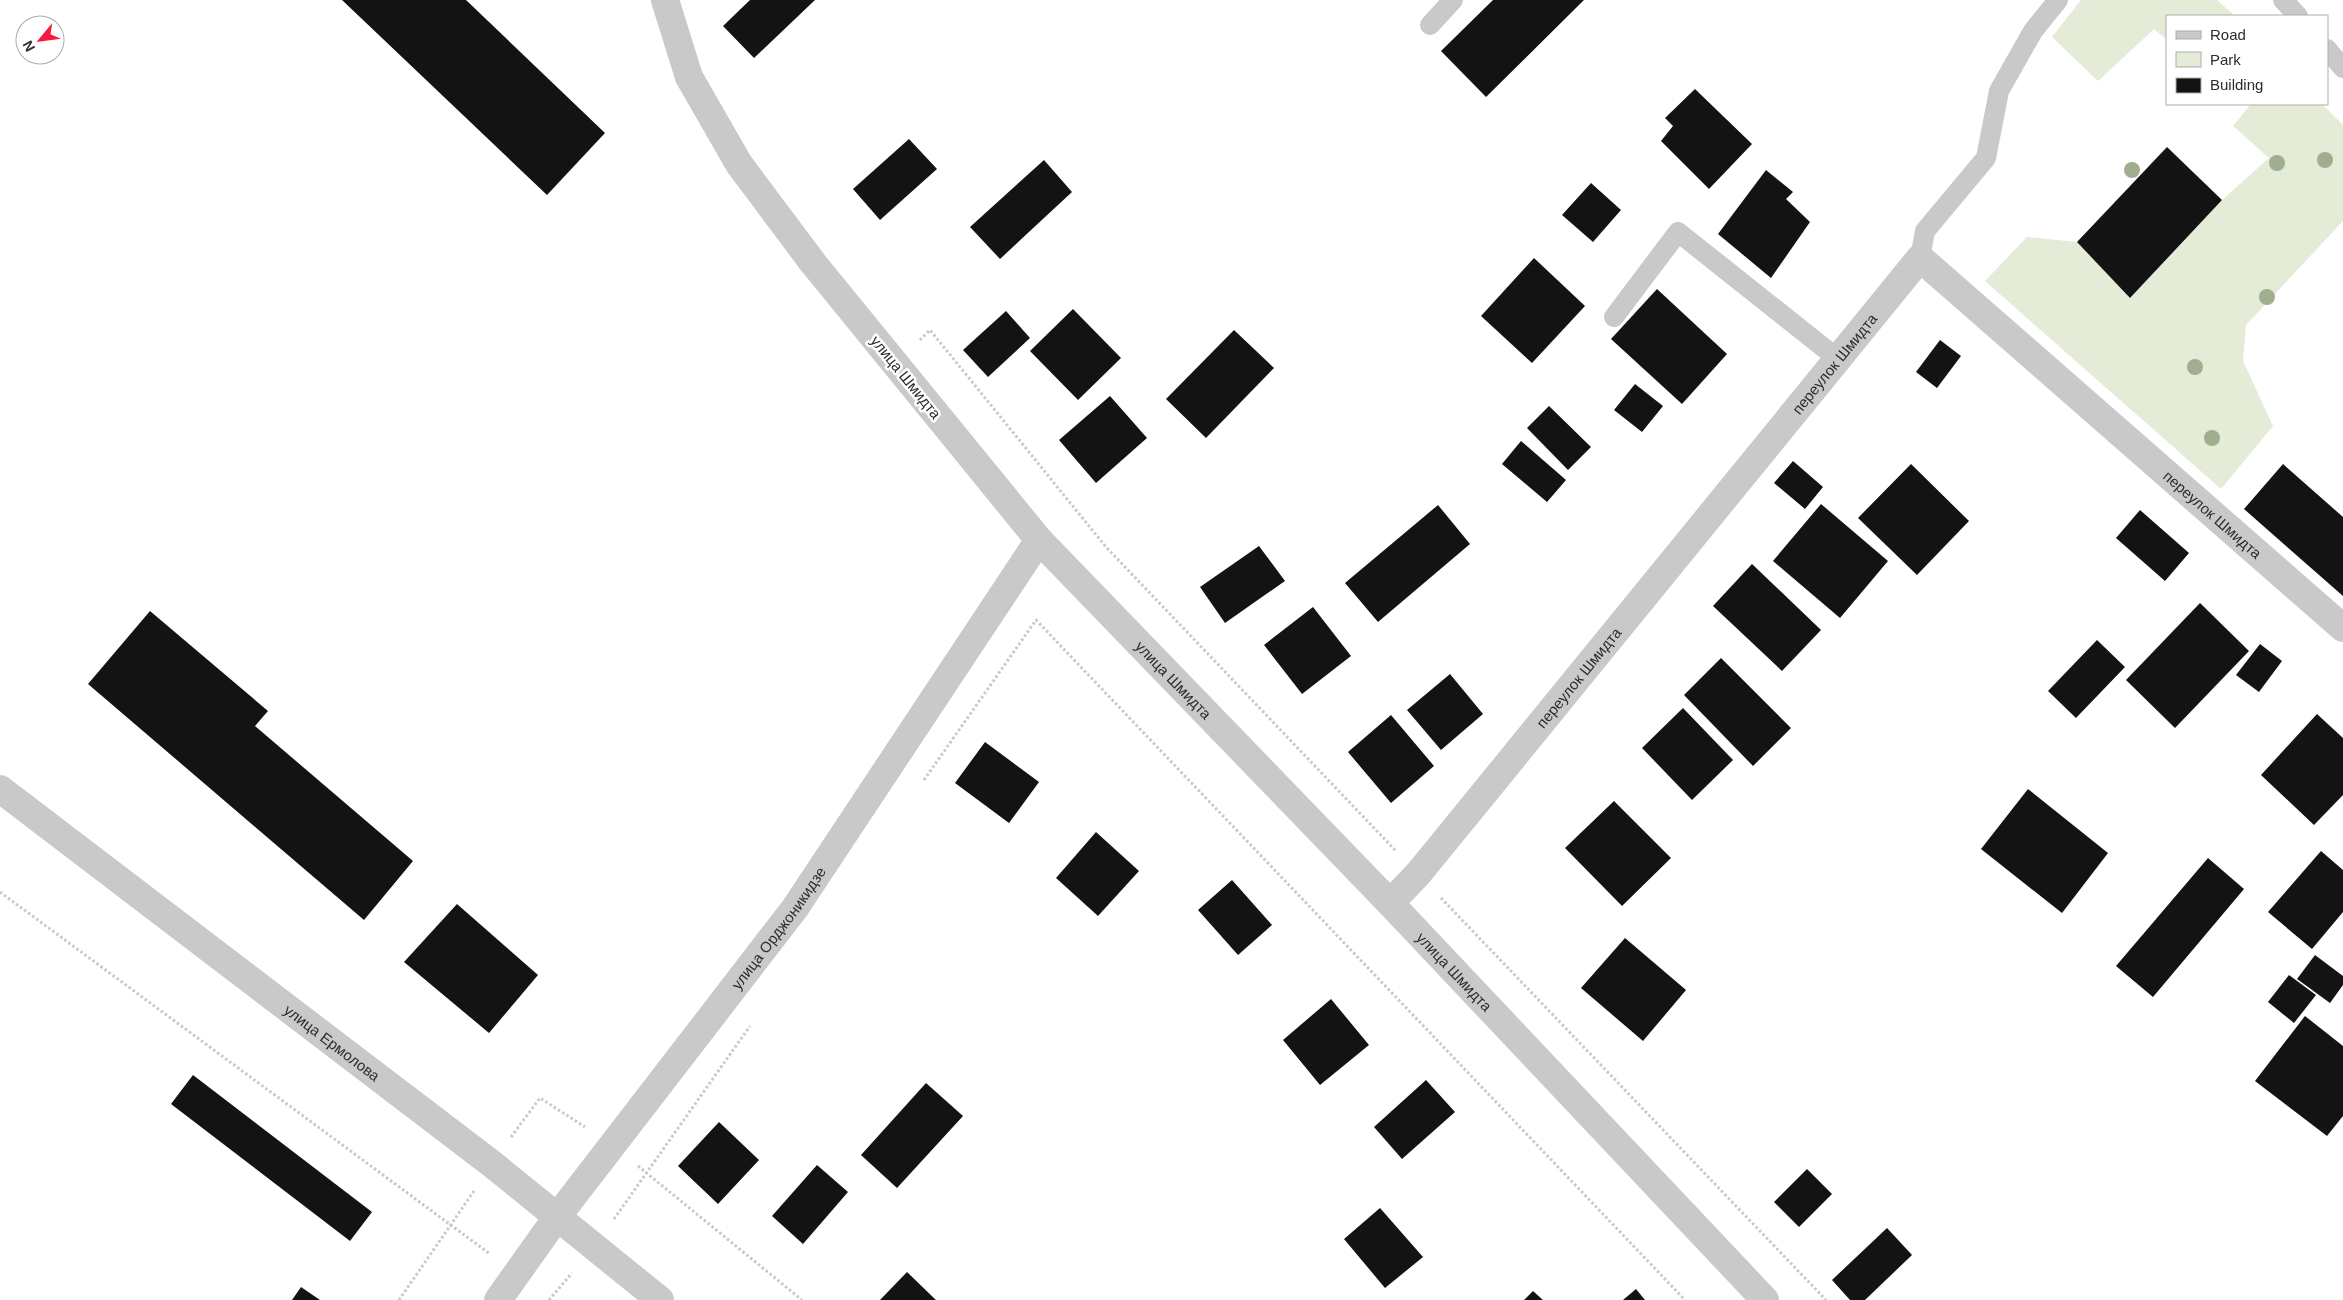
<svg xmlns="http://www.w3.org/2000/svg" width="2343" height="1300" font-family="Arial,sans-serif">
  <rect width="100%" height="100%" fill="#fff"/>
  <path fill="#e4ebd7" d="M 2081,0 L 2217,0 L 2235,16 L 2167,16 L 2167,40 L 2154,29 L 2098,81 L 2052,37 Z
    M 2251,104 L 2322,104 L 2343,125 L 2343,221 L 2246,325 L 2243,361 L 2273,426 L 2221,489 L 1985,281 L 2027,237 L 2077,242 L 2130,298 L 2222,200 L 2269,158 L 2233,126 Z"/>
  <path fill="#131313" d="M 342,0 L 466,0 L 605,133 L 547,195 Z
    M 750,0 L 815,0 L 754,58 L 723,26 Z
    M 1493,0 L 1584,0 L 1486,97 L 1441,51 Z
    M 1695,89 L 1752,144 L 1709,189 L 1661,141 L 1673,126 L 1665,118 Z
    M 909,139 L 937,169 L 880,220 L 853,189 Z
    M 2167,147 L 2222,200 L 2130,298 L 2077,242 Z
    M 1044,160 L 1072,192 L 1000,259 L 970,227 Z
    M 1766,170 L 1793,192 L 1786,199 L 1810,222 L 1771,278 L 1718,234 Z
    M 1591,183 L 1621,210 L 1593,242 L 1562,215 Z
    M 1534,258 L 1585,306 L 1532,363 L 1481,316 Z
    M 1657,289 L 1727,354 L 1682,404 L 1611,339 Z
    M 1073,309 L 1121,358 L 1078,400 L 1030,351 Z
    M 1006,311 L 1030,338 L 988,377 L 963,350 Z
    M 1234,330 L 1274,368 L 1206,438 L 1166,399 Z
    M 1940,340 L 1961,356 L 1937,388 L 1916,372 Z
    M 1635,384 L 1663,406 L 1642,432 L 1614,410 Z
    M 1110,396 L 1147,438 L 1096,483 L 1059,440 Z
    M 1549,406 L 1591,447 L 1568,470 L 1527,428 Z
    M 1521,441 L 1566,480 L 1547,502 L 1502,464 Z
    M 1793,461 L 1823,487 L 1805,509 L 1774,483 Z
    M 1911,464 L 1969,521 L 1917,575 L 1858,518 Z
    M 2283,464 L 2343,517 L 2343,596 L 2244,509 Z
    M 1821,504 L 1888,561 L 1840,618 L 1773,561 Z
    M 1438,505 L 1470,544 L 1378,622 L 1345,583 Z
    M 2140,510 L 2189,553 L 2165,581 L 2116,538 Z
    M 1259,546 L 1285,581 L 1225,623 L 1200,587 Z
    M 1752,564 L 1821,630 L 1782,671 L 1713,606 Z
    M 2200,603 L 2249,651 L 2175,728 L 2126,680 Z
    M 1313,607 L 1351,656 L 1302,694 L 1264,645 Z
    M 150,611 L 268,711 L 255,726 L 413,861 L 364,920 L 88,684 Z
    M 2097,640 L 2125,667 L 2076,718 L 2048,691 Z
    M 2260,644 L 2282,661 L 2259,692 L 2236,675 Z
    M 1721,658 L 1791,728 L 1753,766 L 1684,695 Z
    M 1450,674 L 1483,714 L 1441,750 L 1407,710 Z
    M 1683,708 L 1733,760 L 1692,800 L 1642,748 Z
    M 2317,714 L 2343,738 L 2343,795 L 2314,825 L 2261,775 Z
    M 1391,715 L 1434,766 L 1391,803 L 1348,752 Z
    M 985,742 L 1039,782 L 1009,823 L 955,783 Z
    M 2028,789 L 2108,853 L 2062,913 L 1981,849 Z
    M 1614,801 L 1671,858 L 1622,906 L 1565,848 Z
    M 1096,832 L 1139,871 L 1098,916 L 1056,878 Z
    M 2321,851 L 2343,870 L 2343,912 L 2312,949 L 2268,912 Z
    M 2208,858 L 2244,889 L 2153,997 L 2116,966 Z
    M 1232,880 L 1272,925 L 1238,955 L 1198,910 Z
    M 457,904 L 538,975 L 489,1033 L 404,962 Z
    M 1625,938 L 1686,990 L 1643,1041 L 1581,988 Z
    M 2315,955 L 2343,976 L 2343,985 L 2330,1003 L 2297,979 Z
    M 2289,975 L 2316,995 L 2294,1023 L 2268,1002 Z
    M 1331,999 L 1369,1045 L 1320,1085 L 1283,1040 Z
    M 2305,1016 L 2343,1046 L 2343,1116 L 2327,1136 L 2255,1081 Z
    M 193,1075 L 372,1212 L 350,1241 L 171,1104 Z
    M 1426,1080 L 1455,1112 L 1402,1159 L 1374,1127 Z
    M 926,1083 L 963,1116 L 897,1188 L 861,1155 Z
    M 719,1122 L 759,1160 L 718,1204 L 678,1166 Z
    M 817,1165 L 848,1192 L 803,1244 L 772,1216 Z
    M 1807,1169 L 1832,1194 L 1799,1227 L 1774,1202 Z
    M 1380,1208 L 1423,1257 L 1385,1288 L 1344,1239 Z
    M 1887,1228 L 1912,1255 L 1865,1300 L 1850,1300 L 1832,1280 Z
    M 907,1272 L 936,1300 L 880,1300 Z
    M 301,1287 L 320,1300 L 292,1300 Z
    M 1636,1289 L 1645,1300 L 1623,1300 Z
    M 1533,1291 L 1543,1300 L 1524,1300 Z"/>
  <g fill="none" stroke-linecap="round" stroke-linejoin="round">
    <path stroke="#c9c9c9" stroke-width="3" stroke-dasharray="2.5 2.5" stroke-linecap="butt" d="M 920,340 L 930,330 L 1106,547 L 1395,850
      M 924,780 L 1036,620 L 1685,1300
      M 0,892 L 490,1254
      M 1441,898 L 1826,1300
      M 511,1137 L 540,1098 L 585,1127
      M 638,1166 L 802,1300
      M 614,1219 L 750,1026
      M 399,1300 L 474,1191
      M 549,1300 L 572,1273"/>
    <path stroke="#c9c9c9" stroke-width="20" d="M 2283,0 L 2298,16
      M 1430,25 L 1453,0
      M 2327,49 L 2343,68
      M 1920,258 L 1925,231 L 1986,158 L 1999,91 L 2033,31 L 2058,0
      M 1614,317 L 1678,232 L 1838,359"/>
    <g stroke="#c9c9c9" stroke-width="28">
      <path id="s1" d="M 1039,540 L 1390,903 L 1765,1300"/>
      <path id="s2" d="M 1390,903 L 1418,874 L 1920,258 L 2343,628"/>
    </g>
    <g stroke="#c9c9c9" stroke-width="28">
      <path id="s3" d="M 0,789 L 492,1164 L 660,1300"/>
      <path id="s4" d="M 498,1300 L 557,1217 L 795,908 L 1039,540 L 813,263 L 739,164 L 689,77 L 665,0"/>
    </g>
  </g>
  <g fill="#a0ae90">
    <circle cx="2325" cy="160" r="8"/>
    <circle cx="2277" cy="163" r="8"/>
    <circle cx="2132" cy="170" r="8"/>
    <circle cx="2267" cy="297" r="8"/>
    <circle cx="2195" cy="367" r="8"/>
    <circle cx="2212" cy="438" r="8"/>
  </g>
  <g text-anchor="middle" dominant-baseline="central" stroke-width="5" stroke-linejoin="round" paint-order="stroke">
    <g font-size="15" fill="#2c2c2c" stroke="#fff">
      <text stroke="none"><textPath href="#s2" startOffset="699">переулок Шмидта</textPath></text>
      <text transform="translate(906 377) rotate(51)">улица Шмидта</text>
      <text stroke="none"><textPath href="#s2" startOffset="1224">переулок Шмидта</textPath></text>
      <text stroke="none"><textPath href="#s2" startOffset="294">переулок Шмидта</textPath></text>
      <text stroke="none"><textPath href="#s1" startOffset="194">улица Шмидта</textPath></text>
      <text stroke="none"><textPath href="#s4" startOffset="466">улица Орджоникидзе</textPath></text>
      <text stroke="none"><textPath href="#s1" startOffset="599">улица Шмидта</textPath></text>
      <text stroke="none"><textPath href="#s3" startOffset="418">улица Ермолова</textPath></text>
    </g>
  </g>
  <rect x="2166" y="15" width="162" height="90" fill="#ffffff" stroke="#ababab"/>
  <rect x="2176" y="31" width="25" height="8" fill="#c9c9c9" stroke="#ababab"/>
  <text x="2210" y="40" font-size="15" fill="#2c2c2c">Road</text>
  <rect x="2176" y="52" width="25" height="15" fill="#e4ebd7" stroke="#ababab"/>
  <text x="2210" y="65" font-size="15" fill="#2c2c2c">Park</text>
  <rect x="2176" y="78" width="25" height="15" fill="#131313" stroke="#ababab"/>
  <text x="2210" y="90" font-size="15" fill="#2c2c2c">Building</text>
  <g transform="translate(40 40) rotate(241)"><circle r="24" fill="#ffffff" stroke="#ababab"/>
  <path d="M0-4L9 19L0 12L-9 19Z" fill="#f61a3e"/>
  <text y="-8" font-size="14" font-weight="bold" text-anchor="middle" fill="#2c2c2c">N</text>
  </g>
</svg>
